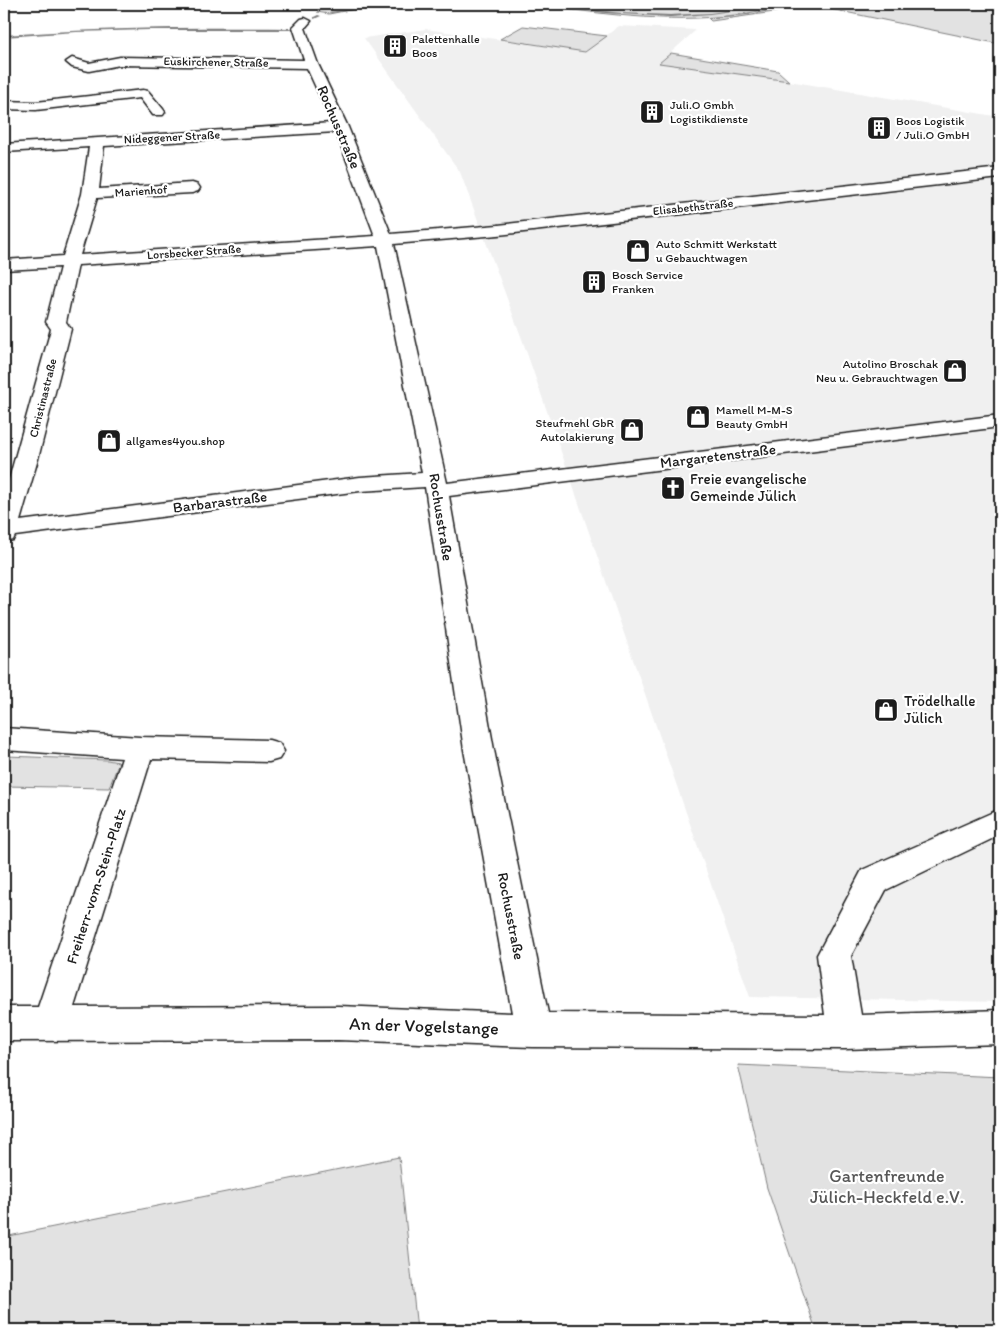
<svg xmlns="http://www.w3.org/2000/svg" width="1004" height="1334" font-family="Itim,sans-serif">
  <rect width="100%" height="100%" fill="#fff"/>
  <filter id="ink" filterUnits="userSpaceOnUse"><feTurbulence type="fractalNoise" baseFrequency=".02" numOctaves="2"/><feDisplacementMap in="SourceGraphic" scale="10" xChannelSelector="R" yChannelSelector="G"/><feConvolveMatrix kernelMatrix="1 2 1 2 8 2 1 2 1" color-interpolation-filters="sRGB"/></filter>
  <g filter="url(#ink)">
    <path fill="#f0f0f0" d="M 619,26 L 696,30 L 659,63 L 789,81 L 1000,117 L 1000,1002 L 750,997 L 522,339 L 460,172 L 364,38 L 426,29 L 585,52 Z"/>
    <path fill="#e2e2e2" stroke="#7f7f7f" d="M 331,4 L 416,4 L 359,8 L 329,14 L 317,12 Z
      M 529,4 L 794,4 C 775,8 755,12 735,15 C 666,24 597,13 529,4 Z
      M 802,4 L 1000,4 L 1000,44 L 816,6 L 711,21 L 708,18 L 752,14 Z
      M 523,26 L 607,36 L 585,52 L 500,39 Z
      M 671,53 L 778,71 L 789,81 L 659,63 Z
      M 7,756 L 107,760 L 119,762 L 109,788 L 4,786 L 4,763 Z
      M 738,1065 L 1000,1077 L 1000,1330 L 816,1330 L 767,1188 Z
      M 399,1157 L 417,1330 L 4,1330 L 4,1237 Z"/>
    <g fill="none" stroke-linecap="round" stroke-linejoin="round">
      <path fill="#7a7a7a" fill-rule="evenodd" d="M 391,4 L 399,4 L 331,13 L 329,12 Z
        M 542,4 L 622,13 L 670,15 L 710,13 L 771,4 L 778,4 L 710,14 L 670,17 L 606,13 Z
        M 318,15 L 321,16 L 314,19 L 314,17 Z
        M 294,26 L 295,28 L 291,30 L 148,30 L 76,32 L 4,37 L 4,35 C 99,28 195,27 290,28 Z"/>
      <defs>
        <path id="minor" d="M 305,18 L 311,21 L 305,28 L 318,64 L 348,127 L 391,234 L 498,225 L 1000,168 L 1000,178 L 498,235 L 394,244 L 447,483 L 1000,415 L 1000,427 L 449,496 L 494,750 L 548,1013 L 825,1015 L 817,955 L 862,870 L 1000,809 L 1000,835 L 886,890 L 851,956 L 861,1015 L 1000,1010 L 1000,1044 L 845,1049 L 533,1047 L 338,1040 L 4,1041 L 4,1007 L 38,1007 L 122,758 L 4,750 L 4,728 L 140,737 L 269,740 L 279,743 L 284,751 L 279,759 L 269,762 L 151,759 L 74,1007 L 338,1006 L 512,1013 L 464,750 L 425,487 L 360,491 L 15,536 L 13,540 L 4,542 L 4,497 L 51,329 L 46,322 L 60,267 L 4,270 L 4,260 L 63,256 L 82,194 L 89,147 L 4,152 L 4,144 L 332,123 L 307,68 L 120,65 L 89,71 L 72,67 L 66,62 L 72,58 L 89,63 L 120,57 L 304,60 L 293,27 L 301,19 ZM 336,132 L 375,236 L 80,255 L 97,198 L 192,193 L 198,191 L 200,188 L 198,185 L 192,183 L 99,189 L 104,146 ZM 378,246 L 422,473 L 360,477 L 20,521 L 38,459 L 71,329 L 66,322 L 78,265 Z
          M 143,90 L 148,91 L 163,109 L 165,112 L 163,115 L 153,115 L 140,98 L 36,110 L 4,109 L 4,101 L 36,102 Z"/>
      </defs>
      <use href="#minor" stroke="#1c1c1c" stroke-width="3"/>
      <use href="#minor" fill="#fff" fill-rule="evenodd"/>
    </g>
  </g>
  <defs>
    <symbol id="building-square" viewBox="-11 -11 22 22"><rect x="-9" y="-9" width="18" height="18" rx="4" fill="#1c1c1c" stroke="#fff"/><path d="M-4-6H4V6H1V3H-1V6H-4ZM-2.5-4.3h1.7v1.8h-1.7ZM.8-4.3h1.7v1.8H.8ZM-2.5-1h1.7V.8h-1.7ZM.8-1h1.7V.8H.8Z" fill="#fff"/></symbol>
    <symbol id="shop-square" viewBox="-11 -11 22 22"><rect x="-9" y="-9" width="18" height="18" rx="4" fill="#1c1c1c" stroke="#fff"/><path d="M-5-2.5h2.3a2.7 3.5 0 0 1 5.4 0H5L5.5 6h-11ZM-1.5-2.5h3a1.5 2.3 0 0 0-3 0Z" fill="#fff"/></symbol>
    <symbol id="church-square" viewBox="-11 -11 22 22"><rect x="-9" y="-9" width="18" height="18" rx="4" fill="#1c1c1c" stroke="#fff"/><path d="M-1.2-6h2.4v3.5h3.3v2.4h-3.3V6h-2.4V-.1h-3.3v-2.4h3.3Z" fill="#fff"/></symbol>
  </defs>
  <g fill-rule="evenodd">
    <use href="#building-square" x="381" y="32" width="28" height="28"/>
    <use href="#building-square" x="638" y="98" width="28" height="28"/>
    <use href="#building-square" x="865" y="114" width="28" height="28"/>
    <use href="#shop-square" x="624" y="237" width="28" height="28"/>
    <use href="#building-square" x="580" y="268" width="28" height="28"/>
    <use href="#shop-square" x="941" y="357" width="28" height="28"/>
    <use href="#shop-square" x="684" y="403" width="28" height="28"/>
    <use href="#shop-square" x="618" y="416" width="28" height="28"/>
    <use href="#shop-square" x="95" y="427" width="28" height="28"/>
    <use href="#church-square" x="659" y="474" width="28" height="28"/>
    <use href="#shop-square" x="872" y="696" width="28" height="28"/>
  </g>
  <g text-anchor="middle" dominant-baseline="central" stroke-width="4.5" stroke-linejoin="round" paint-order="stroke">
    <g font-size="12" fill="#1c1c1c" stroke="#fff" text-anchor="start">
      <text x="412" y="39">Palettenhalle<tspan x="412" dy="14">Boos</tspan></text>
      <text x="670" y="105">Juli.O Gmbh<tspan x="670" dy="14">Logistikdienste</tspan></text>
      <text x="896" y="121">Boos Logistik<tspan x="896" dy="14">/ Juli.O GmbH</tspan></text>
      <text x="656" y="244">Auto Schmitt Werkstatt<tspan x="656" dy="14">u Gebauchtwagen</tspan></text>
      <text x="612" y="275">Bosch Service<tspan x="612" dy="14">Franken</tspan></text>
      <text x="938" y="364" text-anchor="end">Autolino Broschak<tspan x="938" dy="14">Neu u. Gebrauchtwagen</tspan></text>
      <text x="716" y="410">Mamell M-M-S<tspan x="716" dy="14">Beauty GmbH</tspan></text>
      <text x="614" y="423" text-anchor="end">Steufmehl GbR<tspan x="614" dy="14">Autolakierung</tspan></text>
      <text x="126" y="441">allgames4you.shop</text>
    </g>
    <g font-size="12" fill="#1c1c1c" stroke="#fff">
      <text transform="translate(216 62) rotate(1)">Euskirchener Straße</text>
      <text transform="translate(172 137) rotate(-3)">Nideggener Straße</text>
      <text transform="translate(141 191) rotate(-4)">Marienhof</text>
      <text transform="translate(693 207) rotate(-6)">Elisabethstraße</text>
      <text transform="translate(194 252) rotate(-4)">Lorsbecker Straße</text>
      <text transform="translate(43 398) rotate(-76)">Christinastraße</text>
    </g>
    <g font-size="15" fill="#1c1c1c" stroke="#fff">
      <text transform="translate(339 127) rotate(67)">Rochusstraße</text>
      <text transform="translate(718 456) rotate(-7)">Margaretenstraße</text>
      <text transform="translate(220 502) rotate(-7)">Barbarastraße</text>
      <text transform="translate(441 517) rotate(81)">Rochusstraße</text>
      <text transform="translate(96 886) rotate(-72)">Freiherr-vom-Stein-Platz</text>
      <text transform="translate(511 916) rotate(79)">Rochusstraße</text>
    </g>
    <g font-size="15" fill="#1c1c1c" stroke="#fff" text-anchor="start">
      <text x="690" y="479">Freie evangelische<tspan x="690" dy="17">Gemeinde Jülich</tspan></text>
      <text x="904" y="701">Trödelhalle<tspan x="904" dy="17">Jülich</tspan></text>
    </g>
    <g font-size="18" fill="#1c1c1c" stroke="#fff">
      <text transform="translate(424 1026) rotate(2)">An der Vogelstange</text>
    </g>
    <g font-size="18" fill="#575757" stroke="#fff">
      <text x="887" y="1176">Gartenfreunde<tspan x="887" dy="21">Jülich-Heckfeld e.V.</tspan></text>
    </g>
  </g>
  <rect width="1004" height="1334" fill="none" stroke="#fff" stroke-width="20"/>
  <rect x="10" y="10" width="984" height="1314" fill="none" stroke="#1c1c1c" stroke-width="2" filter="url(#ink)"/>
</svg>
